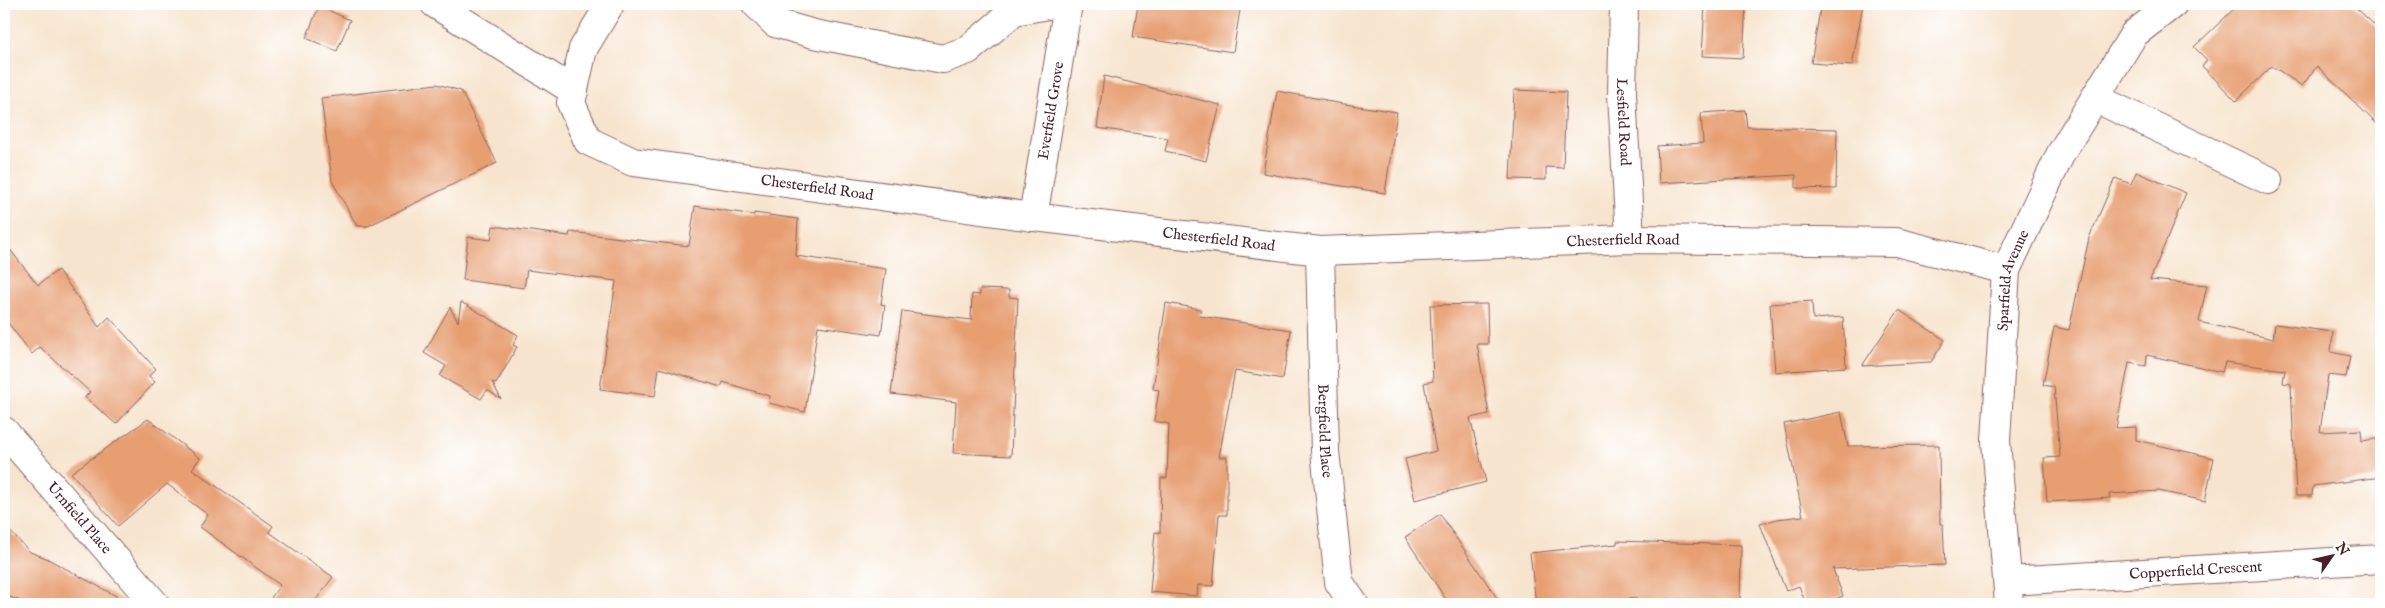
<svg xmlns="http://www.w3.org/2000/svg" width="2385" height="608" font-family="'IM FELL English',serif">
  <rect width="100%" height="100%" fill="#fff"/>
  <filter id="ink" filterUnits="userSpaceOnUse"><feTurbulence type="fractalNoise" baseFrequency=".02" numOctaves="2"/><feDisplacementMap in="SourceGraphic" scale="10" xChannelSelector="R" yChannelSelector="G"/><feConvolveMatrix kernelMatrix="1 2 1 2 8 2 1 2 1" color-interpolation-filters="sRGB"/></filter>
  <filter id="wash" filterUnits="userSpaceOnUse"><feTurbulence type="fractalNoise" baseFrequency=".0096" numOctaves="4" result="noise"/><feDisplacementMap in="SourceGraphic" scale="20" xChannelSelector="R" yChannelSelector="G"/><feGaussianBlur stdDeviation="1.12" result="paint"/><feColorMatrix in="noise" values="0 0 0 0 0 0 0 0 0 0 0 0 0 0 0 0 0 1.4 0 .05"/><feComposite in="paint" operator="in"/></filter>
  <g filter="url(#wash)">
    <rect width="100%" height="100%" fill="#f7e4ce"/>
    <g id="blocks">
      <path fill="#e79f72" d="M 1138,4 L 1241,4 L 1233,52 L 1133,37 Z
        M 1705,4 L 1746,4 L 1743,58 L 1702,56 Z
        M 1821,4 L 1863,4 L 1852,66 L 1811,63 Z
        M 2239,4 L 2352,4 L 2381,31 L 2381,128 L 2317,66 L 2302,86 L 2272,66 L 2236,101 L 2202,66 L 2207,60 L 2194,47 Z
        M 319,6 L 350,20 L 337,51 L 306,38 Z
        M 1104,76 L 1220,105 L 1206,161 L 1165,151 L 1168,138 L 1097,128 Z
        M 437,84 L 461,91 L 497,163 L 368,226 L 357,226 L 332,181 L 321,98 Z
        M 1514,90 L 1566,92 L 1563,168 L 1546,167 L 1546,180 L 1510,179 Z
        M 1277,91 L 1326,100 L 1325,101 L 1397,112 L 1385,193 L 1263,173 Z
        M 1745,110 L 1747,127 L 1837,129 L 1836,189 L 1796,188 L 1796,175 L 1659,183 L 1657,146 L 1703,143 L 1701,113 Z
        M 2136,172 L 2186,193 L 2150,280 L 2207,285 L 2199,322 L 2273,339 L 2275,324 L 2333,332 L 2331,352 L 2350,356 L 2346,377 L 2328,375 L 2320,432 L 2361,430 L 2362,441 L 2381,438 L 2381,477 L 2313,486 L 2312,496 L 2296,496 L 2291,384 L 2283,383 L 2285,370 L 2225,362 L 2222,372 L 2147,355 L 2146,366 L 2129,363 L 2116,428 L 2136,427 L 2136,440 L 2214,458 L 2205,501 L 2159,491 L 2109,494 L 2110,498 L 2047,502 L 2044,458 L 2060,457 L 2054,387 L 2043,385 L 2054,327 L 2069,330 L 2089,238 L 2115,178 L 2131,184 Z
        M 695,206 L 754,215 L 754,213 L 798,219 L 796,256 L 886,269 L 881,304 L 885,305 L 881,335 L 818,326 L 805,412 L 769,403 L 770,396 L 723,382 L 721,387 L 659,368 L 655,396 L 600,389 L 616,281 L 527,270 L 524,288 L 463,280 L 468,237 L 491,240 L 493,226 L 569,236 L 570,232 L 689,246 Z
        M 4,242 L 38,285 L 58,270 L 99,327 L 109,317 L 156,369 L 149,376 L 155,382 L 116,424 L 85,397 L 90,392 L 40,347 L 32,354 L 4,318 Z
        M 980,289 L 1009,290 L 1009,297 L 1018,298 L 1011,456 L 953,453 L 956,402 L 891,394 L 902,311 L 971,320 L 972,294 L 980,295 Z
        M 1812,301 L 1813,319 L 1843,317 L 1846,367 L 1775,372 L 1770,304 Z
        M 461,302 L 518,335 L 513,345 L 517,347 L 496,384 L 492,382 L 501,399 L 487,390 L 481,399 L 440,376 L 446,366 L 424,353 L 450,307 L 458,322 Z
        M 1166,303 L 1201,309 L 1200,316 L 1291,330 L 1283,379 L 1235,371 L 1219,457 L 1227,457 L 1227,515 L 1219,515 L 1213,586 L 1198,585 L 1197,596 L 1150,592 L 1155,532 L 1160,533 L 1161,478 L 1167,478 L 1169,424 L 1154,421 L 1159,390 L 1153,389 Z
        M 1487,304 L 1488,344 L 1477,344 L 1489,414 L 1470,418 L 1486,482 L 1415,500 L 1405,459 L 1436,451 L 1424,383 L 1433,381 L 1430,305 Z
        M 1899,310 L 1945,340 L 1931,362 L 1862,366 Z
        M 1841,412 L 1848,446 L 1939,445 L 1940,524 L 1943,524 L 1945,565 L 1833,569 L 1843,596 L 1823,604 L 1806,604 L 1799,586 L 1786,591 L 1760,524 L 1777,519 L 1803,516 L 1784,424 Z
        M 148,419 L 200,458 L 192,469 L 273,526 L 269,532 L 333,577 L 313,604 L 267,604 L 280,585 L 200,527 L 208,515 L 167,484 L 118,526 L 71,473 Z
        M 1440,514 L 1501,604 L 1449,604 L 1405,537 Z
        M 4,525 L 30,552 L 46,558 L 131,604 L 29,604 L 4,595 Z
        M 1617,541 L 1741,545 L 1740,604 L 1666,602 L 1666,604 L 1637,604 L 1637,598 L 1580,604 L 1536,604 L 1530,553 L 1617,544 Z"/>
    </g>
  </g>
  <g filter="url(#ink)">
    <use href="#blocks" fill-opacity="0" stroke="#876464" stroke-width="1"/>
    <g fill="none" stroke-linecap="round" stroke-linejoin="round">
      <defs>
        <g id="minor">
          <path d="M 435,4 L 574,91"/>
          <path id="s1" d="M 610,4 L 583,49 L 571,103 L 588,141 L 633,162 L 1033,217 L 1320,251 L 1630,239 L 1896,242 L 2006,270"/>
          <path d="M 756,4 L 775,23 L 814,34 L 943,59 L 968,50 L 1014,11 L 1054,4"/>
          <path id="s2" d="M 1624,4 L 1622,94 L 1630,239"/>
          <path d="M 2095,98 L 2268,180"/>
          <path id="s3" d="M 1033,217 L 1068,4"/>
          <path id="s4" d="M 1320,251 L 1325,451 L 1339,582 L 1354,604"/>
          <path id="s5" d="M 4,431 L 155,604"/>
          <path id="s6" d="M 2008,581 L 2381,559"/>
          <path id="s7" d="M 2009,604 L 1996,441 L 2006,270 L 2061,153 L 2134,34 L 2173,4"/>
        </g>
      </defs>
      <use href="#minor" stroke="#876464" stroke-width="30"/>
      <use href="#minor" stroke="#fff" stroke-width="28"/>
    </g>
  </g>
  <g text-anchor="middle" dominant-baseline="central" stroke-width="4" stroke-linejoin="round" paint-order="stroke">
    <g font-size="15" fill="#4a1f2b" stroke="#fff">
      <text stroke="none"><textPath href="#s3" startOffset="108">Everfield Grove</textPath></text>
      <text stroke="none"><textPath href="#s2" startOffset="118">Lesfield Road</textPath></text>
      <text stroke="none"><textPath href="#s1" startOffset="385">Chesterfield Road</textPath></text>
      <text stroke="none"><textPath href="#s1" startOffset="790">Chesterfield Road</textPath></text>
      <text stroke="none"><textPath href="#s1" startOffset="1195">Chesterfield Road</textPath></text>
      <text stroke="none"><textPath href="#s7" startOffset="326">Sparfield Avenue</textPath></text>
      <text stroke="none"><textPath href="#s4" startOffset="180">Bergfield Place</textPath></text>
      <text stroke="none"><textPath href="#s5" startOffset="115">Urnfield Place</textPath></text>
      <text stroke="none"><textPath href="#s6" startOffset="188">Copperfield Crescent</textPath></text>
    </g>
  </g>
  <rect width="2385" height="608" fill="none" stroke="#fff" stroke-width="20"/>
  <g transform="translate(2332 556) rotate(56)" stroke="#ffffff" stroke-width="4" paint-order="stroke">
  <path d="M0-4L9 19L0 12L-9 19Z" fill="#4a1f2b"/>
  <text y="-8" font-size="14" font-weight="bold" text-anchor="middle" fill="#4a1f2b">N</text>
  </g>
</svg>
